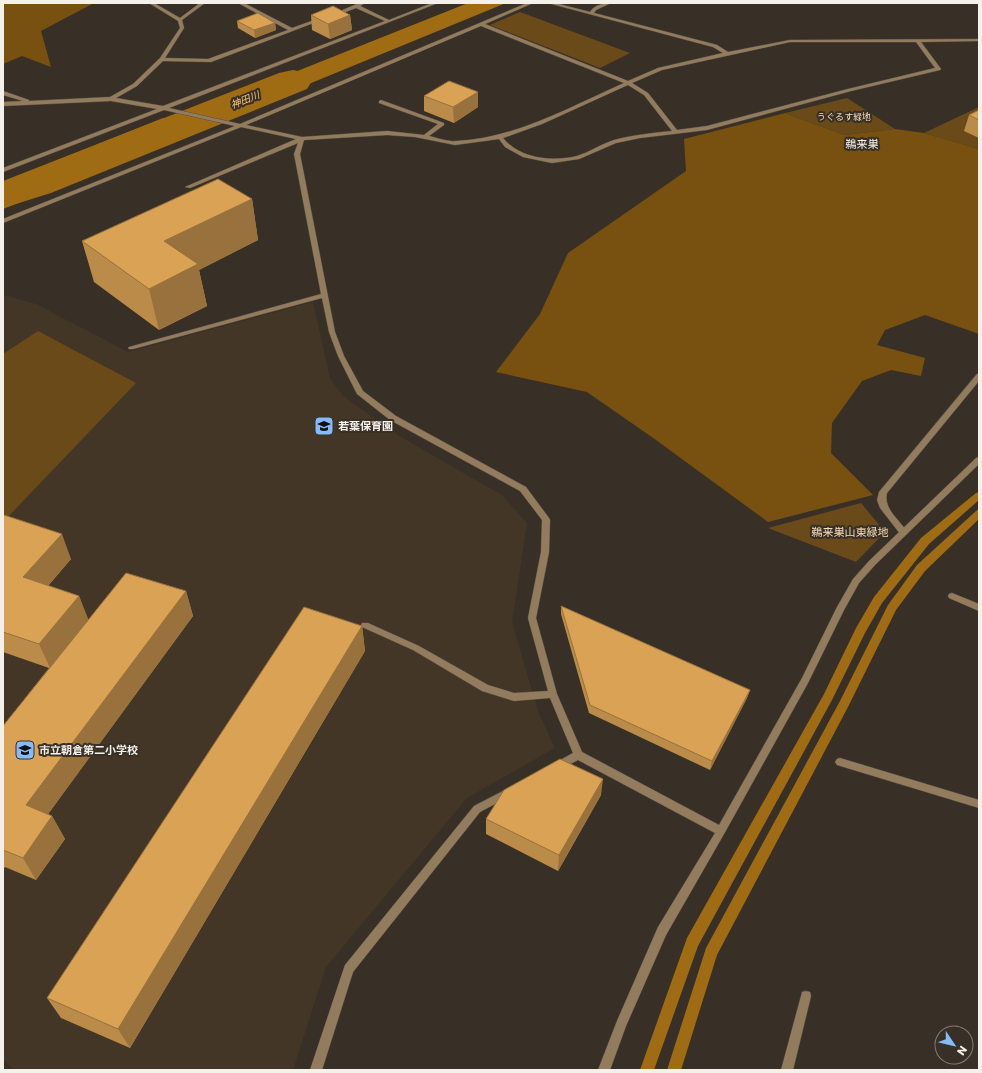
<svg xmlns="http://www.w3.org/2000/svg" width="982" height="1073" font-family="Poppins,'Noto Sans JP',sans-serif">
  <rect width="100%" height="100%" fill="#383026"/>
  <path fill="#433626" d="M 4,295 L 36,304 L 128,352 L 313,302 L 330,378 L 343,396 L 401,437 L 502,495 L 527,523 L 512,622 L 538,711 L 555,748 L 467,798 L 326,967 L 293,1070 L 13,1070 L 3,1059 Z"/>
  <path fill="#6b4a1a" d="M 520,12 L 630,53 L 600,68 L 490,25 Z
    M 847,98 L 895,129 L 844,135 L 785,113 Z
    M 979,107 L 979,149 L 924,133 Z
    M 38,331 L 136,383 L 3,522 L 3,354 Z
    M 861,503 L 885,532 L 856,562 L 768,528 Z"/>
  <path fill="#785010" d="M 3,3 L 94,3 L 41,31 L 51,67 L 22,56 L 3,64 Z
    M 785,113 L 844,135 L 895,129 L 924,133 L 979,149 L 979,334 L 925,315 L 885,330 L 877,345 L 925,358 L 921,376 L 891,370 L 862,381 L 832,423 L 831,453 L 873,495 L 768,522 L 656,440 L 587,392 L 496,372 L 540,314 L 568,253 L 686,171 L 684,139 Z"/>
  <path fill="#9f6b13" d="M 468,3 L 506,3 L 233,115 L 202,109 Z
    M 163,118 L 209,126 L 171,144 L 3,209 L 3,182 Z"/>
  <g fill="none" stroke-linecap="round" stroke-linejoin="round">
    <path fill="#9f6b13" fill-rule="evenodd" d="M 979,492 L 979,500 L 929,544 L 882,603 L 865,633 L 832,700 L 698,946 L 654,1070 L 640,1070 L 687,938 L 824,694 L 856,628 L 874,597 L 921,538 L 976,493 Z
      M 979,509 L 979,519 L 925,571 L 896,610 L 848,707 L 717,955 L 681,1070 L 667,1070 L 706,948 L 840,701 L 888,605 L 917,565 L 976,511 Z"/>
    <path fill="#9f6b13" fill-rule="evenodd" d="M 293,70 L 307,73 L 312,81 L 307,89 L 51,193 L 3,208 L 3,181 L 279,73 Z"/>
    <defs>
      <path id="service" d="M 977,374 L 979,374 L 979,381 L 887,493 C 883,509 900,520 908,533 L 904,536 L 901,535 L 880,508 L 877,500 L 879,492 Z"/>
      <path id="minor" d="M 149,3 L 154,3 L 180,18 L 200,3 L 205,3 L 182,20 L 184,28 L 165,58 L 208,59 L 288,30 L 238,3 L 244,3 L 292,28 L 320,18 L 324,19 L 211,62 L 163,61 L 137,86 L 116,98 L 163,106 L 385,21 L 356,8 L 335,16 L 331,15 L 359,3 L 365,3 L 360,6 L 389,20 L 432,3 L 438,3 L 169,108 L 240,124 L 527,3 L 533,3 L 485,24 L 628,81 L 658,68 L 723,53 L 713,47 L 548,3 L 555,3 L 590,12 C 594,5 604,3 611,3 L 596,10 L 594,13 L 717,45 L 728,52 L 790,40 L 979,39 L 979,41 L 921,42 L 941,69 L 940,70 L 851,91 L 707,130 L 640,138 L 616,143 L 579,159 L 552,163 L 523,157 L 505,147 L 499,139 L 455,145 L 415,137 L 387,135 L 304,140 L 300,154 L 335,332 L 344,356 L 363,391 L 396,416 L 526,487 L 549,518 L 550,520 L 549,552 L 536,618 L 557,694 L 582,752 L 719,825 L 802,678 L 837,607 L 853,579 L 869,561 L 976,458 L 979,457 L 979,464 L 875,565 L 859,583 L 844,610 L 808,683 L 724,834 L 666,935 L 626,1026 L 610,1070 L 598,1070 L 617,1021 L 658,927 L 715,833 L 578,760 L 559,770 L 556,771 L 553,770 L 551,767 L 553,764 L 573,753 L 550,698 L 514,701 L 482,691 L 413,650 L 362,627 L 361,625 L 362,623 L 368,623 L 419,646 L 488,685 L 514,693 L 548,691 L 528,618 L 541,552 L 542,520 L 520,491 L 390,420 L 357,394 L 338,356 L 329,332 L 322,298 L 133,349 L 129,349 L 128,348 L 129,347 L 321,294 L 294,154 L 298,143 L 190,188 L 185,187 L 296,139 L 241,127 L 3,223 L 3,219 L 235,126 L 164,110 L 3,172 L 3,168 L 157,109 L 111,101 L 3,106 L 3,102 L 23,101 L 3,95 L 3,91 L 29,100 L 29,101 L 110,97 L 133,84 L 160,58 L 180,28 L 178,21 ZM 481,26 L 624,83 C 570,107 516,138 457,141 C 448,142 438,138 429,136 L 444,125 L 444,123 L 381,100 L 379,101 L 379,103 L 438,124 L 424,135 L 387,131 L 302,137 L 246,125 ZM 790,42 L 916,42 L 935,68 L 848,89 L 707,126 L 677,130 L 648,93 L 632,83 L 662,70 ZM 628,85 L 644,95 L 672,131 C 652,133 633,135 614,140 C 601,144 590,152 577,156 C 552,162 520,159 503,138 L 542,124 Z
        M 952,593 L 979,604 L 979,611 L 949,598 L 948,596 L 949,594 Z
        M 840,758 L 979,800 L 979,808 L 837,765 L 835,762 L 837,759 Z
        M 509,788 L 512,789 L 514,792 L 512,795 L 480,812 L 353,972 L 322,1070 L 310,1070 L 345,965 L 474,806 Z
        M 806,991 L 810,992 L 811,996 L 793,1070 L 781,1070 L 801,996 L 802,992 Z"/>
    </defs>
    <use href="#service" stroke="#564f45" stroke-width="1"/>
    <use href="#minor" stroke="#564f45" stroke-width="1"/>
    <use href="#service" fill="#937c5e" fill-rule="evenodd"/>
    <use href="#minor" fill="#937c5e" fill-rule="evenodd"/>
  </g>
  <path fill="#bb8b49" d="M 311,15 L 350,15 L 352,30 L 330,39 L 312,30 Z
    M 237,21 L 275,23 L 276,30 L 255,38 L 238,28 Z
    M 424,96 L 478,107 L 454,123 L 424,111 Z
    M 979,110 L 979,138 L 964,131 L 969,115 Z
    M 252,199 L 258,240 L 199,270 L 207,306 L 159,330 L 94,282 L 82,241 Z
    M 3,517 L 71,559 L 48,586 L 79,596 L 88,620 L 186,591 L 193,616 L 48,814 L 52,816 L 65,839 L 36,880 L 5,867 L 3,870 L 3,726 L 49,668 L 3,652 Z
    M 561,606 L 750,690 L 747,698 L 710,770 L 589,713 L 561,614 Z
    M 362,626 L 365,651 L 130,1048 L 61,1018 L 47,998 Z
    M 601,795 L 558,871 L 486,834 L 486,819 Z"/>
  <path fill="#98713c" d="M 350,15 L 352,30 L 330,39 L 328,24 Z
    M 275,23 L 276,30 L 255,38 L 254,30 Z
    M 478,92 L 478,107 L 454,123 L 453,107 Z
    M 252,199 L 258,240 L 199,270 L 207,306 L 159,330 L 149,289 L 164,241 Z
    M 62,534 L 71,559 L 34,602 L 23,577 Z
    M 186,591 L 193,616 L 38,828 L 26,805 Z
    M 79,596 L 89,621 L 50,668 L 39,644 Z
    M 362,626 L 365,651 L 130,1048 L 118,1029 Z
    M 750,690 L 747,698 L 710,770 L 712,761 Z
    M 603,779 L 601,795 L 558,871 L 559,855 Z
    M 52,816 L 65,839 L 36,880 L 23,858 Z"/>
  <path fill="#d9a255" stroke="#98713c" d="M 333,6 L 350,15 L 328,24 L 311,15 Z
    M 258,13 L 275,23 L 254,30 L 237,21 Z
    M 449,81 L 478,92 L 453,107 L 424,96 Z
    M 979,110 L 979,120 L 969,115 Z
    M 218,179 L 252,199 L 164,241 L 198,264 L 149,289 L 82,241 Z
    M 4,515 L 62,534 L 23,577 L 79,596 L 39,644 L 3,632 L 3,517 Z
    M 126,573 L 186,591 L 26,805 L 52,816 L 23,858 L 3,850 L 3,726 Z
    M 561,606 L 750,690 L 712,761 L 590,705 Z
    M 304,607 L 362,626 L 118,1029 L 47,998 Z
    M 560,759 L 603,779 L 559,855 L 486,819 L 504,790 Z"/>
  <defs>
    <symbol id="school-square" viewBox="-11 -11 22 22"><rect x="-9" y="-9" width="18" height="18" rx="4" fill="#85bbfb" stroke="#383026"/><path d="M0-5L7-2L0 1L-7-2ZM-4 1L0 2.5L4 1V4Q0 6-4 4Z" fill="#111"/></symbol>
  </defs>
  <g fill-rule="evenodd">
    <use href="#school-square" x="313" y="415" width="22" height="22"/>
    <use href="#school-square" x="14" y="739" width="22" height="22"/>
  </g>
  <g text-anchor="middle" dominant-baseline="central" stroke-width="4" stroke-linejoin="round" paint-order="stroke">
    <g font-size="9" fill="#f8dbb7" stroke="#383026">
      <text x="844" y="117">うぐるす緑地</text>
    </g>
    <g font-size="10" font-style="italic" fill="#fcc274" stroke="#383026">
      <text transform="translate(245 100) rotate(-22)">神田川</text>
    </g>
    <g font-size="11" fill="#f5f0e9" stroke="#383026">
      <text x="862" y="144">鵜来巣</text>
    </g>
    <g font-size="11" font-weight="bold" fill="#f5f0e9" stroke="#383026" text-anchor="start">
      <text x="338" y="426">若葉保育園</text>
      <text x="39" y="750">市立朝倉第二小学校</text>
    </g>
    <g font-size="11" fill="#f8dbb7" stroke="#383026">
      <text x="850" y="532">鵜来巣山東緑地</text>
    </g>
  </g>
  <rect width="982" height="1073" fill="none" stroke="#f5f0e9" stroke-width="8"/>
  <g transform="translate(954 1045) rotate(125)"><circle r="19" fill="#383026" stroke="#847d74"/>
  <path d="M0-3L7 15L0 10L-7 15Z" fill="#85bbfb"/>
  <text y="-6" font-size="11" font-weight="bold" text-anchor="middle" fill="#f5f0e9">N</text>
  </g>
</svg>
